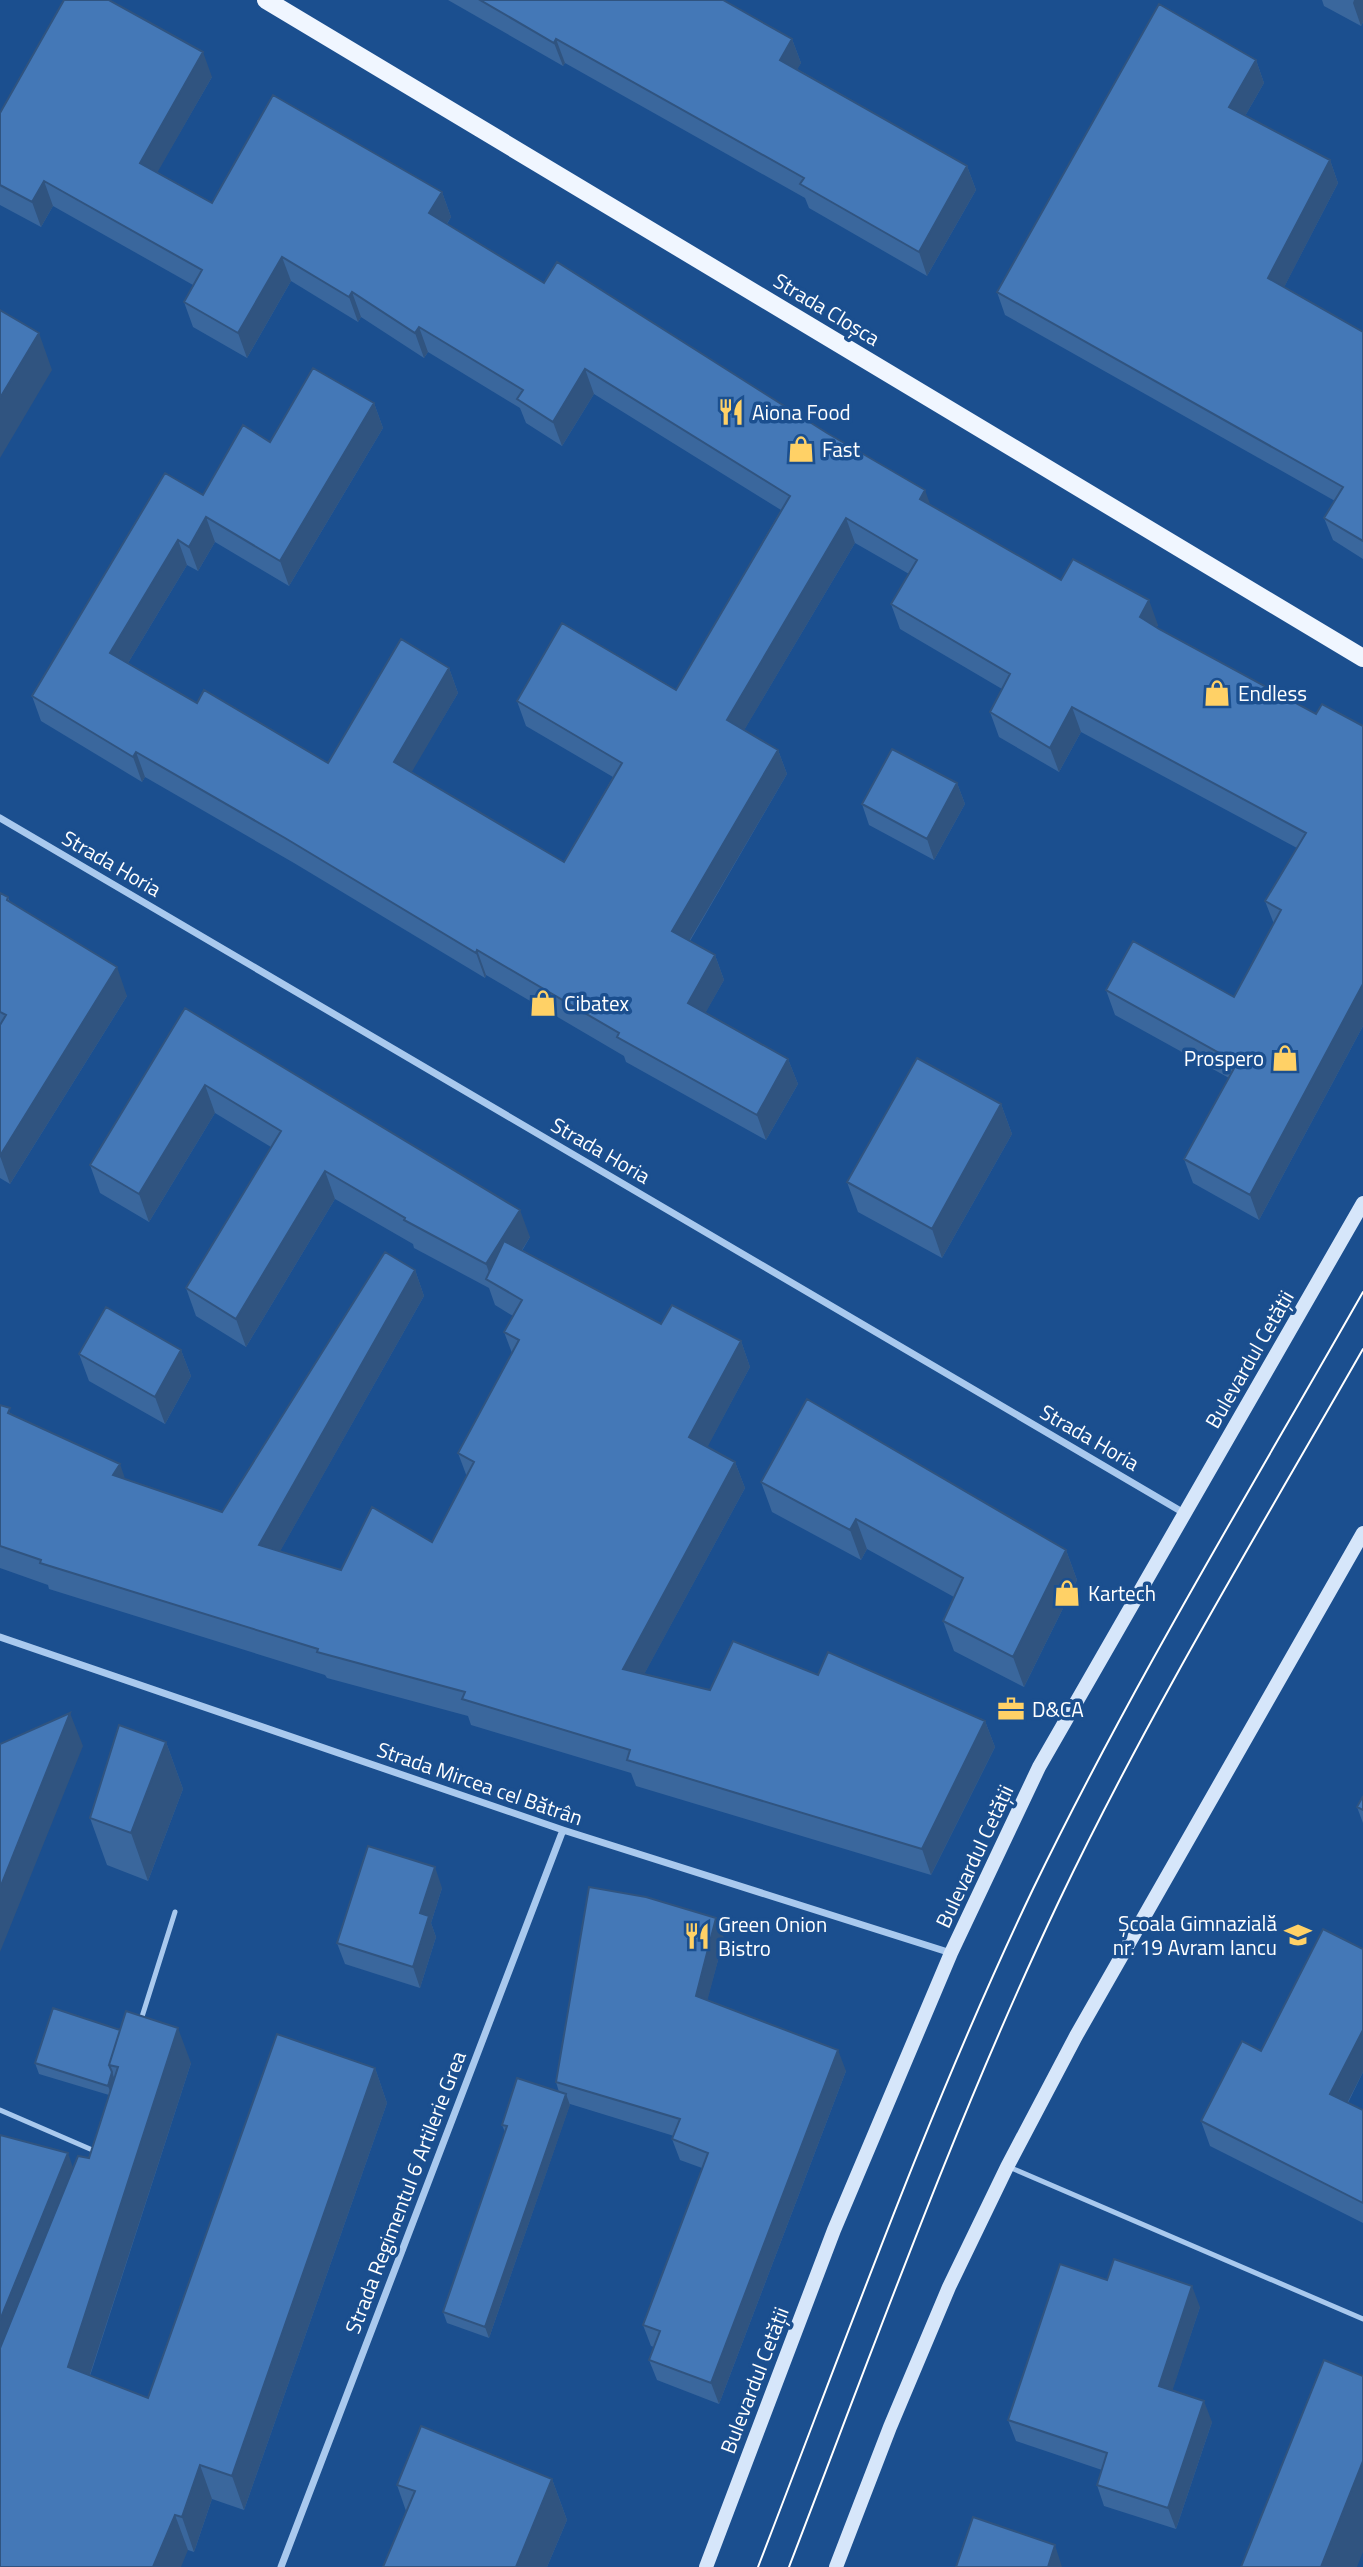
<svg xmlns="http://www.w3.org/2000/svg" width="1363" height="2567" font-family="'Titillium Web',sans-serif">
  <rect width="100%" height="100%" fill="#1b4f8f"/>
  <g fill="none" stroke-linecap="round" stroke-linejoin="round">
    <path stroke="#a9c9ee" stroke-width="5" d="M 140,2023 L 175,1912
      M 0,2110 L 97,2152
      M 1009,2167 L 1363,2319"/>
    <path stroke="#a9c9ee" stroke-width="7" d="M 0,818 L 1184,1513
      M 0,1637 L 563,1830 L 951,1953
      M 281,2567 L 563,1830"/>
    <path stroke="#d6e6fa" stroke-width="14" d="M 706,2567 L 834,2230 L 951,1953 L 1039,1767 L 1363,1203
      M 836,2567 L 890,2427 L 949,2287 L 1007,2167 L 1076,2036 L 1363,1533"/>
    <path stroke="#f0f6ff" stroke-width="18" d="M 266,0 L 1363,658"/>
    <path stroke="#fff" stroke-width="2" d="M 758,2567 C 846,2340 928,2109 1033,1889 C 1132,1684 1251,1489 1363,1292
      M 789,2567 C 875,2344 956,2118 1059,1901 C 1149,1712 1259,1531 1363,1349"/>
  </g>
  <path fill="#3a679d" d="M 448,0 L 723,0 L 792,39 L 801,63 L 797,69 L 967,166 L 976,190 L 927,276 L 809,208 L 805,198 L 565,63 L 563,66 Z
    M 1322,0 L 1363,0 L 1363,22 L 1361,26 L 1324,6 Z
    M 1256,60 L 1264,83 L 1245,116 L 1330,160 L 1338,183 L 1284,287 L 1363,332 L 1363,559 L 1333,540 L 1324,518 L 1335,501 L 1005,315 L 997,292 Z
    M 212,77 L 157,172 L 212,203 L 442,192 L 451,217 L 447,224 L 544,283 L 1061,580 L 1158,625 L 1156,628 L 1316,714 L 1363,726 L 1363,1026 L 1259,1220 L 1193,1183 L 1184,1159 L 1229,1078 L 1115,1015 L 1106,990 L 1234,997 L 1274,924 L 1265,901 L 1297,848 L 1081,732 L 1059,772 L 999,737 L 990,712 L 1002,689 L 900,629 L 891,604 L 909,574 L 855,543 L 744,730 L 778,750 L 787,774 L 690,941 L 715,955 L 724,980 L 705,1013 L 788,1059 L 798,1084 L 766,1140 L 626,1062 L 624,1056 L 486,975 L 485,978 L 294,863 L 145,777 L 142,782 L 41,721 L 32,696 L 203,495 L 270,442 L 374,403 L 383,428 L 289,586 L 215,542 L 198,571 L 187,565 L 128,663 L 197,703 L 328,763 L 449,668 L 458,693 L 411,772 L 564,862 L 613,777 L 526,726 L 517,701 L 676,690 L 781,510 L 594,394 L 562,446 L 526,423 L 520,408 L 428,352 L 424,358 L 361,317 L 358,322 L 291,281 L 247,358 L 193,327 L 184,302 L 193,285 L 53,206 L 41,227 L 0,205 L 0,113 Z
    M 957,783 L 965,804 L 934,860 L 869,825 L 862,804 Z
    M 0,893 L 8,897 L 10,902 L 127,996 L 10,1184 L 0,1178 Z
    M 185,1008 L 530,1237 L 522,1251 L 661,1324 L 741,1341 L 750,1367 L 707,1447 L 735,1462 L 745,1488 L 644,1674 L 710,1690 L 818,1675 L 985,1721 L 995,1747 L 931,1875 L 636,1786 L 631,1773 L 471,1725 L 468,1716 L 327,1678 L 325,1675 L 49,1589 L 48,1585 L 0,1568 L 0,1405 L 13,1415 L 125,1479 L 222,1512 L 415,1270 L 424,1296 L 280,1551 L 341,1570 L 432,1542 L 467,1477 L 458,1453 L 512,1353 L 504,1332 L 513,1316 L 495,1305 L 489,1288 L 414,1248 L 413,1244 L 335,1199 L 246,1347 L 196,1316 L 186,1288 L 271,1147 L 215,1113 L 149,1222 L 100,1193 L 90,1165 Z
    M 1001,1104 L 1012,1134 L 942,1258 L 858,1212 L 847,1182 Z
    M 181,1350 L 191,1376 L 165,1424 L 89,1381 L 79,1354 Z
    M 761,1482 L 1066,1550 L 1077,1580 L 1024,1687 L 954,1651 L 943,1621 L 954,1597 L 867,1549 L 861,1560 L 772,1512 Z
    M 166,1742 L 183,1789 L 148,1881 L 107,1865 L 90,1818 Z
    M 1363,1796 L 1363,1823 L 1357,1807 Z
    M 442,1888 L 431,1923 L 436,1937 L 420,1988 L 345,1964 L 337,1943 Z
    M 724,1938 L 707,2000 L 846,2071 L 719,2404 L 657,2380 L 649,2360 L 654,2347 L 651,2346 L 643,2325 L 702,2168 L 680,2160 L 672,2139 L 674,2136 L 570,2104 L 489,2338 L 447,2323 L 443,2312 L 505,2132 L 502,2125 L 559,2092 L 556,2082 Z
    M 1363,1949 L 1363,2072 L 1348,2103 L 1363,2110 L 1363,2223 L 1210,2146 L 1201,2121 L 1261,2051 Z
    M 35,2063 L 191,2063 L 90,2376 L 148,2398 L 375,2068 L 387,2103 L 244,2510 L 212,2499 L 194,2552 L 188,2550 L 0,2567 L 73,2168 L 89,2158 L 109,2095 L 39,2074 Z
    M 1107,2280 L 1200,2307 L 1172,2390 L 1212,2422 L 1176,2529 L 1104,2506 L 1097,2485 L 1102,2470 L 1016,2441 L 1008,2420 Z
    M 552,2479 L 567,2520 L 547,2567 L 383,2567 L 406,2511 L 397,2485 Z"/>
  <path fill="#305480" d="M 1354,0 L 1363,0 L 1363,22 L 1361,26 L 1353,3 Z
    M 556,39 L 565,63 L 563,66 L 554,43 Z
    M 792,39 L 801,63 L 789,84 L 780,60 Z
    M 203,52 L 212,77 L 149,187 L 140,163 Z
    M 1256,60 L 1264,83 L 1237,130 L 1229,107 Z
    M 1330,160 L 1338,183 L 1277,301 L 1268,278 Z
    M 967,166 L 976,190 L 927,276 L 919,252 Z
    M 44,181 L 53,206 L 41,227 L 32,202 Z
    M 442,192 L 451,217 L 438,238 L 429,213 Z
    M 282,257 L 291,281 L 247,358 L 238,333 Z
    M 352,292 L 361,317 L 358,322 L 349,297 Z
    M 419,327 L 428,352 L 424,358 L 415,333 Z
    M 39,333 L 52,370 L 0,458 L 0,398 Z
    M 585,369 L 594,394 L 562,446 L 553,422 Z
    M 374,403 L 383,428 L 289,586 L 280,561 Z
    M 925,490 L 934,515 L 920,499 Z
    M 206,517 L 215,542 L 198,571 L 189,547 Z
    M 846,518 L 855,543 L 736,744 L 727,720 Z
    M 178,540 L 187,565 L 119,678 L 110,653 Z
    M 1149,600 L 1158,625 L 1149,642 L 1140,617 Z
    M 449,668 L 458,693 L 403,787 L 394,762 Z
    M 1072,707 L 1081,732 L 1059,772 L 1050,748 Z
    M 778,750 L 787,774 L 681,955 L 672,931 Z
    M 136,752 L 145,777 L 142,782 L 133,757 Z
    M 957,783 L 965,804 L 934,860 L 927,839 Z
    M 477,950 L 486,975 L 485,978 L 476,953 Z
    M 715,955 L 724,980 L 697,1028 L 688,1003 Z
    M 117,967 L 127,996 L 10,1184 L 0,1156 Z
    M 1363,984 L 1363,1026 L 1259,1220 L 1250,1195 Z
    M 788,1059 L 798,1084 L 766,1140 L 757,1115 Z
    M 205,1085 L 215,1113 L 149,1222 L 139,1194 Z
    M 1001,1104 L 1012,1134 L 942,1258 L 932,1229 Z
    M 325,1171 L 335,1199 L 246,1347 L 236,1319 Z
    M 520,1210 L 530,1237 L 499,1287 L 493,1283 L 486,1264 Z
    M 415,1270 L 424,1296 L 269,1571 L 259,1545 Z
    M 741,1341 L 750,1367 L 699,1463 L 689,1437 Z
    M 181,1350 L 191,1376 L 165,1424 L 155,1397 Z
    M 735,1462 L 745,1488 L 633,1695 L 623,1669 Z
    M 120,1464 L 129,1490 L 113,1475 Z
    M 856,1519 L 867,1549 L 861,1560 L 850,1530 Z
    M 1066,1550 L 1077,1580 L 1024,1687 L 1013,1657 Z
    M 70,1713 L 83,1746 L 0,1952 L 0,1888 Z
    M 985,1721 L 995,1747 L 931,1875 L 922,1849 Z
    M 166,1742 L 183,1789 L 148,1881 L 131,1833 Z
    M 435,1867 L 442,1888 L 431,1923 L 436,1937 L 420,1988 L 413,1967 L 420,1913 Z
    M 716,1918 L 724,1938 L 703,2017 L 696,1996 Z
    M 178,2028 L 191,2063 L 81,2402 L 68,2367 Z
    M 1363,2030 L 1363,2072 L 1339,2119 L 1330,2094 Z
    M 838,2050 L 846,2071 L 719,2404 L 711,2383 Z
    M 375,2068 L 387,2103 L 244,2510 L 232,2476 Z
    M 112,2072 L 116,2083 L 112,2096 L 108,2086 Z
    M 566,2094 L 570,2105 L 489,2338 L 485,2327 Z
    M 68,2153 L 80,2188 L 0,2386 L 0,2320 Z
    M 1192,2286 L 1200,2307 L 1167,2407 L 1159,2386 Z
    M 1204,2401 L 1212,2422 L 1176,2529 L 1168,2508 Z
    M 1363,2461 L 1363,2552 L 1357,2567 L 1321,2567 Z
    M 200,2465 L 212,2499 L 194,2552 L 182,2517 Z
    M 552,2479 L 567,2520 L 547,2567 L 516,2567 Z
    M 175,2515 L 188,2550 L 181,2567 L 153,2567 Z
    M 1055,2545 L 1062,2567 L 1048,2567 Z"/>
  <path fill="#4478b7" stroke="#305480" stroke-width="2" d="M 64,0 L 109,0 L 203,52 L 140,163 L 212,203 L 273,95 L 442,192 L 429,213 L 544,283 L 557,262 L 827,433 L 925,490 L 920,499 L 1061,580 L 1073,559 L 1149,600 L 1140,617 L 1159,629 L 1316,714 L 1322,704 L 1363,726 L 1363,984 L 1250,1195 L 1184,1159 L 1237,1063 L 1106,990 L 1133,941 L 1234,997 L 1281,910 L 1265,901 L 1306,833 L 1072,707 L 1050,748 L 990,712 L 1010,674 L 891,604 L 917,560 L 846,518 L 727,720 L 778,750 L 672,931 L 715,955 L 688,1003 L 788,1059 L 757,1115 L 617,1037 L 619,1033 L 477,950 L 476,953 L 285,838 L 136,752 L 133,757 L 32,696 L 165,473 L 203,495 L 243,425 L 270,442 L 313,368 L 374,403 L 280,561 L 206,517 L 189,547 L 178,540 L 110,653 L 197,703 L 204,690 L 328,763 L 401,639 L 449,668 L 394,762 L 564,862 L 622,763 L 517,701 L 562,623 L 676,690 L 790,496 L 585,369 L 553,422 L 517,399 L 523,390 L 419,327 L 415,333 L 352,292 L 349,297 L 282,257 L 238,333 L 184,302 L 202,270 L 44,181 L 32,202 L 0,185 L 0,113 Z
    M 480,0 L 723,0 L 792,39 L 780,60 L 967,166 L 919,252 L 800,184 L 804,178 L 556,39 L 554,43 Z
    M 1159,4 L 1256,60 L 1229,107 L 1330,160 L 1268,278 L 1363,332 L 1363,541 L 1324,518 L 1343,487 L 997,292 Z
    M 0,310 L 39,333 L 0,398 Z
    M 892,749 L 957,783 L 927,839 L 862,804 Z
    M 0,893 L 8,897 L 7,900 L 117,967 L 0,1156 L 0,1025 L 6,1015 L 0,1012 Z
    M 185,1008 L 520,1210 L 486,1264 L 404,1220 L 405,1218 L 325,1171 L 236,1319 L 186,1288 L 281,1131 L 205,1085 L 139,1194 L 90,1165 Z
    M 917,1058 L 1001,1104 L 932,1229 L 847,1182 Z
    M 504,1241 L 661,1324 L 672,1305 L 741,1341 L 689,1437 L 735,1462 L 623,1669 L 710,1690 L 733,1641 L 818,1675 L 828,1652 L 985,1721 L 922,1849 L 627,1760 L 630,1750 L 462,1699 L 465,1692 L 317,1652 L 318,1649 L 40,1563 L 41,1560 L 0,1546 L 0,1405 L 10,1408 L 8,1413 L 120,1464 L 113,1475 L 222,1512 L 385,1252 L 415,1270 L 259,1545 L 341,1570 L 372,1507 L 432,1542 L 474,1462 L 458,1453 L 519,1340 L 504,1332 L 522,1300 L 486,1279 Z
    M 106,1307 L 181,1350 L 155,1397 L 79,1354 Z
    M 807,1399 L 1066,1550 L 1013,1657 L 943,1621 L 963,1578 L 856,1519 L 850,1530 L 761,1482 Z
    M 70,1713 L 0,1888 L 0,1744 Z
    M 119,1725 L 166,1742 L 131,1833 L 90,1818 Z
    M 1363,1796 L 1363,1810 L 1357,1807 Z
    M 368,1846 L 435,1867 L 420,1913 L 429,1916 L 413,1967 L 337,1943 Z
    M 589,1887 L 646,1897 L 716,1918 L 696,1996 L 838,2050 L 711,2383 L 649,2360 L 660,2331 L 643,2325 L 708,2153 L 672,2139 L 680,2119 L 556,2082 Z
    M 1323,1929 L 1363,1949 L 1363,2030 L 1330,2094 L 1363,2110 L 1363,2203 L 1201,2121 L 1242,2041 L 1261,2051 Z
    M 53,2008 L 120,2030 L 109,2065 L 112,2072 L 108,2086 L 35,2063 Z
    M 126,2011 L 178,2028 L 68,2367 L 148,2398 L 277,2034 L 375,2068 L 232,2476 L 200,2465 L 182,2517 L 175,2515 L 153,2567 L 0,2567 L 0,2348 L 78,2156 L 89,2158 L 118,2067 L 109,2065 Z
    M 517,2078 L 566,2094 L 485,2327 L 443,2312 L 507,2126 L 502,2125 Z
    M 0,2135 L 68,2153 L 0,2320 Z
    M 1114,2259 L 1192,2286 L 1159,2386 L 1204,2401 L 1168,2508 L 1097,2485 L 1107,2453 L 1008,2420 L 1060,2264 L 1107,2280 Z
    M 1324,2360 L 1363,2376 L 1363,2461 L 1321,2567 L 1241,2567 Z
    M 421,2426 L 552,2479 L 516,2567 L 383,2567 L 415,2491 L 397,2485 Z
    M 973,2517 L 1055,2545 L 1048,2567 L 956,2567 Z"/>
  <defs>
    <symbol id="restaurant-bare" viewBox="-9 -9 18 18"><path d="M-5-6h1v4h1v-4h1v4h1v-4h1v5L-1.5 .5V6h-2V.5L-5-1ZM5-6V6H3V1.5H1.5Q1.5-4 5-6Z" fill="#ffd166" stroke="#1b4f8f" stroke-width="2.5" paint-order="stroke"/></symbol>
    <symbol id="shop-bare" viewBox="-9 -9 18 18"><path d="M-5-2.5h2.3a2.7 3.5 0 0 1 5.4 0H5L5.5 6h-11ZM-1.5-2.5h3a1.5 2.3 0 0 0-3 0Z" fill="#ffd166" stroke="#1b4f8f" stroke-width="2.5" paint-order="stroke"/></symbol>
    <symbol id="office-bare" viewBox="-9 -9 18 18"><path d="M-6-3h4V-5.5h4V-3h4V5H-6ZM-1-4.5V-3h2v-1.5ZM-6 0V1H6V0Z" fill="#ffd166" stroke="#1b4f8f" stroke-width="2.5" paint-order="stroke"/></symbol>
    <symbol id="school-bare" viewBox="-9 -9 18 18"><path d="M0-5L7-2L0 1L-7-2ZM-4 1L0 2.5L4 1V4Q0 6-4 4Z" fill="#ffd166" stroke="#1b4f8f" stroke-width="2.5" paint-order="stroke"/></symbol>
  </defs>
  <g fill-rule="evenodd">
    <use href="#restaurant-bare" x="712" y="393" width="38" height="38"/>
    <use href="#shop-bare" x="782" y="430" width="38" height="38"/>
    <use href="#shop-bare" x="1198" y="674" width="38" height="38"/>
    <use href="#shop-bare" x="524" y="984" width="38" height="38"/>
    <use href="#shop-bare" x="1266" y="1039" width="38" height="38"/>
    <use href="#shop-bare" x="1048" y="1574" width="38" height="38"/>
    <use href="#office-bare" x="992" y="1690" width="38" height="38"/>
    <use href="#school-bare" x="1279" y="1916" width="38" height="38"/>
    <use href="#restaurant-bare" x="678" y="1917" width="38" height="38"/>
  </g>
  <g text-anchor="middle" dominant-baseline="central" stroke-width="7" stroke-linejoin="round" paint-order="stroke">
    <g font-size="21" fill="#fff" stroke="#1b4f8f">
      <text transform="translate(827 309) rotate(31)">Strada Cloșca</text>
      <text transform="translate(112 863) rotate(30)">Strada Horia</text>
      <text transform="translate(601 1150) rotate(30)">Strada Horia</text>
      <text transform="translate(1249 1359) rotate(-60)">Bulevardul Cetății</text>
      <text transform="translate(1090 1437) rotate(30)">Strada Horia</text>
      <text transform="translate(480 1783) rotate(19)">Strada Mircea cel Bătrân</text>
      <text transform="translate(974 1856) rotate(-65)">Bulevardul Cetății</text>
      <text transform="translate(405 2192) rotate(-69)">Strada Regimentul 6 Artilerie Grea</text>
      <text transform="translate(754 2380) rotate(-69)">Bulevardul Cetății</text>
    </g>
    <g font-size="21" fill="#fff" stroke="#1b4f8f" text-anchor="start">
      <text x="752" y="412">Aiona Food</text>
      <text x="822" y="449">Fast</text>
      <text x="1238" y="693">Endless</text>
      <text x="564" y="1003">Cibatex</text>
      <text x="1264" y="1058" text-anchor="end">Prospero</text>
      <text x="1088" y="1593">Kartech</text>
      <text x="1032" y="1709">D&amp;CA</text>
      <text x="1277" y="1923" text-anchor="end">Școala Gimnazială<tspan x="1277" dy="24">nr. 19 Avram Iancu</tspan></text>
      <text x="718" y="1924">Green Onion<tspan x="718" dy="24">Bistro</tspan></text>
    </g>
  </g>
</svg>
